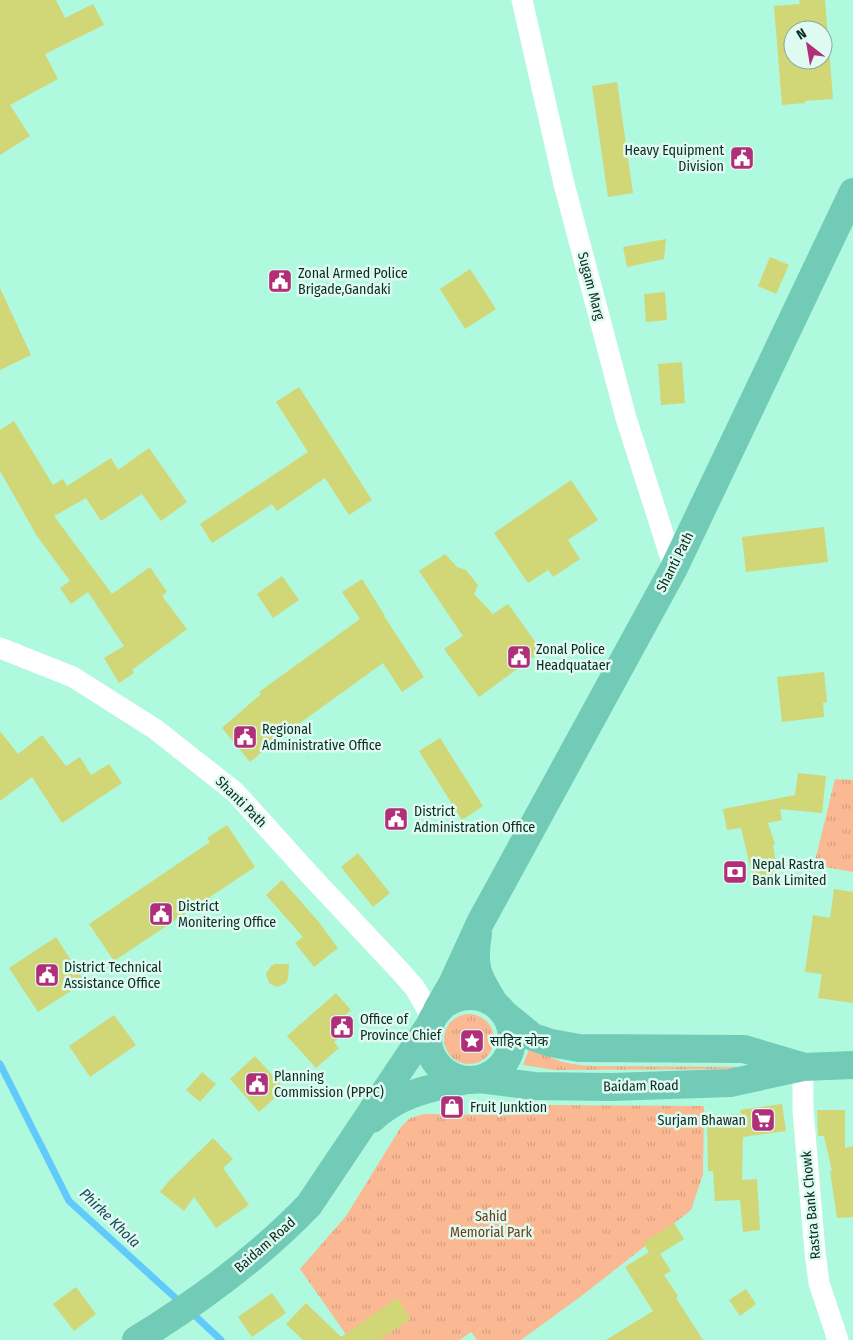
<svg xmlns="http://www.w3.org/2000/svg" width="853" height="1340" font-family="'Fira Sans Condensed','Noto Sans Devanagari',sans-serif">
  <defs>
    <pattern id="grass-tufts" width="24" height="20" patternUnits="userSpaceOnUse" patternTransform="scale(1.25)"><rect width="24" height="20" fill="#fab993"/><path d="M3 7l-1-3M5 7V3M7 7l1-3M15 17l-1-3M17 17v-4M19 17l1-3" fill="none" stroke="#d59f7e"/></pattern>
  </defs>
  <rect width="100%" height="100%" fill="#aff9df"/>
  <path fill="url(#grass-tufts)" d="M 835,779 L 853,780 L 853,872 L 814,865 Z
    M444 1039a25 25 0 1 1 50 0a25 25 0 1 1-50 0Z
    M 531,1044 C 551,1062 570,1065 596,1066 L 752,1067 L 752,1069 L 555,1070 L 523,1065 Z
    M 541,1105 L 704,1106 L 703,1174 L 691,1210 L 584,1294 L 521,1340 L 477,1340 L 471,1332 L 460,1340 L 350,1340 L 300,1269 L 346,1216 L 401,1127 L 410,1118 L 424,1114 L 515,1115 Z"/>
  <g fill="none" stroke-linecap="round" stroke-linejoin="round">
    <path stroke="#62cafb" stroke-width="7" d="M 0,1064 L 69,1201 L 181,1303
      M 191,1312 L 221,1340"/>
  </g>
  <path fill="#d1d677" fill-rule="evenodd" d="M 0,0 L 56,0 L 65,18 L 93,4 L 104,25 L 45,54 L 58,79 L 10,105 L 30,136 L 0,155 Z
    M 799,0 L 825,0 L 833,99 L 805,101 L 805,103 L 782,105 L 774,6 L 800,4 ZM 793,30 L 823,30 L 823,60 L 793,60 Z
    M 617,82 L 633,193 L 608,197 L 592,86 Z
    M 666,239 L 664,259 L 627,267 L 623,247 Z
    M 770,257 L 789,265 L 776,294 L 758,286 Z
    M 470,269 L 496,309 L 465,329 L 440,289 Z
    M 0,288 L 31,355 L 0,370 Z
    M 665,292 L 667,320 L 646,322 L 644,294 Z
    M 682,362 L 685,403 L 661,405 L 658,364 Z
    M 299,387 L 372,500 L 349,515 L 325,478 L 277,511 L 272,504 L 212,543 L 200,524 L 308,452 L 276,402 Z
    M 14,421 L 53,485 L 63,479 L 67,486 L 111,458 L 118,470 L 149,448 L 187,502 L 161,521 L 142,494 L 101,521 L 86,498 L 54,516 L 112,594 L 150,567 L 167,592 L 162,596 L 187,629 L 132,670 L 134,673 L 119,683 L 104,658 L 124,646 L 88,592 L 71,604 L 60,588 L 70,581 L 37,536 L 0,471 L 0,430 Z
    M 571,480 L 598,520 L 568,540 L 580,559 L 553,577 L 548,570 L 528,583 L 494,533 Z
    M 824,527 L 828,562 L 746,572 L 742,537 Z
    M 445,554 L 457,567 L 466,570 L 478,585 L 474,594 L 493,614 L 508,604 L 542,651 L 479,697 L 444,649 L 463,636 L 419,571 Z
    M 282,576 L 299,600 L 273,618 L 257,594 Z
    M 362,579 L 385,616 L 384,616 L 424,677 L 402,692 L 383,663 L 275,741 L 250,762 L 222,728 L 261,694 L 259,692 L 360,619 L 342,592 Z
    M 824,672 L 827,702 L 823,703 L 824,717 L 782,722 L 777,677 Z
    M 0,731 L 18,754 L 42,735 L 66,766 L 80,757 L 91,775 L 109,764 L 122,783 L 62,823 L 32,777 L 0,801 Z
    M 440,738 L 483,806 L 462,820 L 419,751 Z
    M 798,773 L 826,776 L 822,813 L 780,809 L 782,820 L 768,823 L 775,844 L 773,845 L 778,874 L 753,879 L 741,828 L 727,830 L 723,809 L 795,795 Z
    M 227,825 L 255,867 L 114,961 L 89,924 L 210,842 L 207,838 Z
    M 358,853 L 390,893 L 373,907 L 341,867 Z
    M 282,880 L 318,921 L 338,948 L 314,967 L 295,943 L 303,937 L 266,895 Z
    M 834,889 L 853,892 L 853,1003 L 818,998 L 822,974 L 805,972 L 813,915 L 830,918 Z
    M 56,937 L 85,982 L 38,1012 L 9,968 Z
    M 275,964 L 289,964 L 288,978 L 286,983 L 277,987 L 269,983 L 266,974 L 271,966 Z
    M 336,993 L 351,1010 L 340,1020 L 348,1030 L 334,1042 L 339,1048 L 316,1068 L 287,1036 Z
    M 114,1015 L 136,1045 L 90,1077 L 69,1046 Z
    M 255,1056 L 285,1089 L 259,1112 L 230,1079 Z
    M 202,1072 L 216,1084 L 200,1102 L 186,1090 Z
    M 782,1104 L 786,1131 L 743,1137 L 742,1180 L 757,1179 L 760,1230 L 743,1232 L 740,1200 L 715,1201 L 713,1171 L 708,1171 L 707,1115 L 741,1114 L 740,1110 Z
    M 817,1110 L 845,1110 L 845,1148 L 853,1146 L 853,1217 L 837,1218 L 830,1171 L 832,1171 L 824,1136 L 818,1136 Z
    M 213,1138 L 233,1159 L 223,1168 L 249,1205 L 216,1228 L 194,1197 L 184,1211 L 160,1192 L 169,1181 Z
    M 674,1223 L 684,1239 L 660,1254 L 671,1271 L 664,1275 L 678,1296 L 676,1298 L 703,1340 L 606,1340 L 653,1311 L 625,1267 L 649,1252 L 643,1243 Z
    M 76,1287 L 96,1314 L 74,1331 L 53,1304 Z
    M 746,1289 L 756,1304 L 740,1316 L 729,1300 Z
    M 272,1293 L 286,1313 L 252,1337 L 238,1317 Z
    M 397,1298 L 411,1319 L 379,1340 L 303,1340 L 286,1324 L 306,1303 L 341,1337 Z"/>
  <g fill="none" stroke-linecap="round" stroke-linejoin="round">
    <path stroke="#fff" stroke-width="21" d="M 522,0 L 564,184 L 626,418 L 674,568
      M 0,648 L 73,677 L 155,729 L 235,792 L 310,875 L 400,971 L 415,988 L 432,1018
      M 803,1067 L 803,1110 L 815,1252 L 819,1283 L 838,1340"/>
    <path stroke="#71cbb6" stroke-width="28" d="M 478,934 C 472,967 478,977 495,1004
      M428 1038a42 42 0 1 1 84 0a42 42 0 1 1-84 0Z
      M 437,1010 L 452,984 L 480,923 L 674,568 L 853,192
      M 506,1015 L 533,1037 L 551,1043 L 579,1048 L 744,1049 L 801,1066
      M 479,1079 L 534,1086 L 611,1087 L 730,1083 L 803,1067 L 853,1065
      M 372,1119 C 400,1093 431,1088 466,1080
      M 136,1340 C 198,1302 258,1258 309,1205 L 429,1026"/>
  </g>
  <defs>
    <symbol id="civic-square" viewBox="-11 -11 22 22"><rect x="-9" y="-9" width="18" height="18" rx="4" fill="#b12f78" stroke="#dffbf1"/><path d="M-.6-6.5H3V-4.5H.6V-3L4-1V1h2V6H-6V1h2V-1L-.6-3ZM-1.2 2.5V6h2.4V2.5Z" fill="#fff"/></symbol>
    <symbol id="bank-square" viewBox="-11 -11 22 22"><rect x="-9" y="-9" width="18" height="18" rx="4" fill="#b12f78" stroke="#dffbf1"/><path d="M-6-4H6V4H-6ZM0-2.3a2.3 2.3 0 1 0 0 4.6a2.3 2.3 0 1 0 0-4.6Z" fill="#fff"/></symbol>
    <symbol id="sight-square" viewBox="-11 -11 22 22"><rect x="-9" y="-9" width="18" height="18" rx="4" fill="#b12f78" stroke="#dffbf1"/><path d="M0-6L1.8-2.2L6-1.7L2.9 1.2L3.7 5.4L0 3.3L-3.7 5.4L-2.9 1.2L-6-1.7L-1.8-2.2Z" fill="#fff"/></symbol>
    <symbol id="shop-square" viewBox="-11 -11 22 22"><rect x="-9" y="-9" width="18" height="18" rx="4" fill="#b12f78" stroke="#dffbf1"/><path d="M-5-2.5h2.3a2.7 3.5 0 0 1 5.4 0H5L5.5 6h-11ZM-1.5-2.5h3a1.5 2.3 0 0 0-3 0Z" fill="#fff"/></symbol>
    <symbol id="supermarket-square" viewBox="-11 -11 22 22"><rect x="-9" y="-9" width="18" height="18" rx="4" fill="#b12f78" stroke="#dffbf1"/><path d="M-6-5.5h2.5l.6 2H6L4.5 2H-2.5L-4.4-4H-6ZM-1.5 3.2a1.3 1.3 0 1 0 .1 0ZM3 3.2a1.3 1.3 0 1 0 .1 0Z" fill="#fff"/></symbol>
  </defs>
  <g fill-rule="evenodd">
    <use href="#civic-square" x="728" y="144" width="28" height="28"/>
    <use href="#civic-square" x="266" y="267" width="28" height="28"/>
    <use href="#civic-square" x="505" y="643" width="28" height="28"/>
    <use href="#civic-square" x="231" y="723" width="28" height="28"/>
    <use href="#civic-square" x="382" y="805" width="28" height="28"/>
    <use href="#bank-square" x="721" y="858" width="28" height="28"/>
    <use href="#civic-square" x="147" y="900" width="28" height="28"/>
    <use href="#civic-square" x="33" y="961" width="28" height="28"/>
    <use href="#civic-square" x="328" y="1013" width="28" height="28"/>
    <use href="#sight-square" x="458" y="1027" width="28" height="28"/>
    <use href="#civic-square" x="243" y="1070" width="28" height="28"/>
    <use href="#shop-square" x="438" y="1093" width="28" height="28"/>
    <use href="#supermarket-square" x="749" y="1106" width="28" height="28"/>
  </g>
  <g text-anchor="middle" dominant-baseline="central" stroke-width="5" stroke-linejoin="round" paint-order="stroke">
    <g font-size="14" fill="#0c2b22" stroke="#dffbf1" text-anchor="start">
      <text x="724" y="150" text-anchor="end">Heavy Equipment<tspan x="724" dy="16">Division</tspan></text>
      <text x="298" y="273">Zonal Armed Police<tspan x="298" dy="16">Brigade,Gandaki</tspan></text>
      <text x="536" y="649">Zonal Police<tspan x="536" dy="16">Headquataer</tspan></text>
      <text x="262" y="729">Regional<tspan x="262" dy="16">Administrative Office</tspan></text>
      <text x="414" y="811">District<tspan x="414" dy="16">Administration Office</tspan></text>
      <text x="752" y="864">Nepal Rastra<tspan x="752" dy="16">Bank Limited</tspan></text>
      <text x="178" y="906">District<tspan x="178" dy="16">Monitering Office</tspan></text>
      <text x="64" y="967">District Technical<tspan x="64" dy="16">Assistance Office</tspan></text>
      <text x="360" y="1019">Office of<tspan x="360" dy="16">Province Chief</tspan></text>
      <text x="490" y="1041">साहिद चोक</text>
      <text x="274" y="1076">Planning<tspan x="274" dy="16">Commission (PPPC)</tspan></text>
      <text x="470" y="1107">Fruit Junktion</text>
      <text x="746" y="1120" text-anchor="end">Surjam Bhawan</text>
    </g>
    <g font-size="14" fill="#0c2b22" stroke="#dffbf1">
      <text transform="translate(591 286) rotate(75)">Sugam Marg</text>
      <text transform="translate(675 562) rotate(-63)">Shanti Path</text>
      <text transform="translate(241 802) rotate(45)">Shanti Path</text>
      <text transform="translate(641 1086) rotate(-1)">Baidam Road</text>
      <text transform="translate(811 1205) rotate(-95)">Rastra Bank Chowk</text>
      <text transform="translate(265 1245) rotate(-41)">Baidam Road</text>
    </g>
    <g font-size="14" fill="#6f3a17" stroke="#dffbf1">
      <text x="491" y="1216">Sahid<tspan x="491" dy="16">Memorial Park</tspan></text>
    </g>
    <g font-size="15" font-style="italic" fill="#1d4a5e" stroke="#dffbf1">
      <text transform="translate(110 1218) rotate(44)">Phirke Khola</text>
    </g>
  </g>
  <g transform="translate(808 45) rotate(329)"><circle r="24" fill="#dffbf1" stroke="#8ba89e"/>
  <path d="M0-4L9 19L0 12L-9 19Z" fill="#b12f78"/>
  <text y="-8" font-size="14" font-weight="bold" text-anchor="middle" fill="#0c2b22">N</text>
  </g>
</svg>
